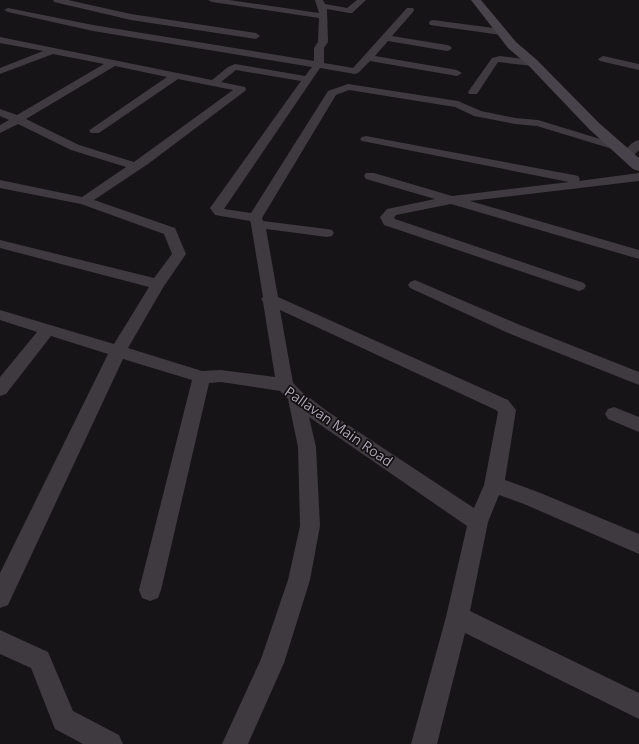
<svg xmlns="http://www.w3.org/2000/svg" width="639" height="744" font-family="'Open Sans',sans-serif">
  <rect width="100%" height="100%" fill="#161416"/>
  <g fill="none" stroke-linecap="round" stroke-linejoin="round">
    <path fill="#3e3a40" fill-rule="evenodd" d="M 53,0 L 68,0 L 131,14 L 256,33 L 260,36 L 256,39 L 131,20 L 54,2 Z
      M 208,0 L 229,0 L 319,13 L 315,0 L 323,0 L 325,4 L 347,8 L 357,0 L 366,0 L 352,13 L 349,13 L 327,9 L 328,42 L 324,48 L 324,63 L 353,68 L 407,8 L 413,8 L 414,10 L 413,12 L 392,36 L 447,45 L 450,46 L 452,48 L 450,50 L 447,51 L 388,41 L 375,56 L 457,70 L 462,73 L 457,76 L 370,61 L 358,73 L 355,74 L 320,68 L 224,209 L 251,213 L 328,91 L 348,84 L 458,101 L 481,111 L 515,118 L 538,120 L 623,146 L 625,148 L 623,150 L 619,151 L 537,126 L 515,124 L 474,116 L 455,107 L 349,90 L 336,95 L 262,218 L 263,221 L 327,229 L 332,230 L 334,233 L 332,236 L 327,237 L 266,229 L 278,297 L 508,400 L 516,410 L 505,480 L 538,492 L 639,534 L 639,554 L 524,504 L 499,495 L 488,522 L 470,611 L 639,693 L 639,719 L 465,633 L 437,744 L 411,744 L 446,617 L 467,526 L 309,417 L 316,447 L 320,526 L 310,580 L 284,663 L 248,744 L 222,744 L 261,659 L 288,580 L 300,526 L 298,447 L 288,399 L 280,391 L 221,382 L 209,383 L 161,590 L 158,598 L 150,601 L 142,598 L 139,590 L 192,380 L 123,359 L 8,605 L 0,608 L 0,573 L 108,354 L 51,336 L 6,394 L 0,396 L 0,377 L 37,332 L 0,320 L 0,310 L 114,344 L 149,287 L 0,248 L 0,240 L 154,278 L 172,254 L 164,234 L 81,204 L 0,188 L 0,180 L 82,197 L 126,167 L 71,150 L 18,124 L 0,133 L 0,125 L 9,120 L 0,116 L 0,109 L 17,115 L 104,64 L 53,54 L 0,74 L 0,68 L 43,51 L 0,43 L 0,37 L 212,80 L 228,67 L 235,64 L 305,76 L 312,67 L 93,31 L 8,12 L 4,10 L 8,8 L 93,25 L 314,61 L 314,48 L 318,42 L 319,18 L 212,2 ZM 115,66 L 167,77 L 91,129 L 89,131 L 91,133 L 99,133 L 178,79 L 233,90 L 134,162 L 79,145 L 26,119 ZM 236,70 L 301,81 L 210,208 L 215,215 L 250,221 L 251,224 L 263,297 L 261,299 L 263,302 L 275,377 L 221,370 L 202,371 L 128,348 L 164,286 L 186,254 L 175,228 L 94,200 L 148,164 L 245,91 L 246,89 L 245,87 L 221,82 ZM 280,310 L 496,410 L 498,412 L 484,485 L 474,508 L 327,411 L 302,392 L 293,383 Z
      M 433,20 L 501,29 L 505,32 L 501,35 L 430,25 L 429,23 L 430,21 Z
      M 500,56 L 533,60 L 538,63 L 533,66 L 498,62 L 477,94 L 469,94 L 468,92 L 492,58 Z
      M 603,56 L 639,64 L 639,70 L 600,61 L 598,59 Z
      M 366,136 L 574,175 L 578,176 L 580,179 L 579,181 L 639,173 L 639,181 L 470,201 L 639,250 L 639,259 L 451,204 L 396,215 L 394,218 L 395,219 L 584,283 L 586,286 L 584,289 L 579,291 L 384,225 L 380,217 L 387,209 L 435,199 L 366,179 L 364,176 L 366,173 L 374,173 L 452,196 L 569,182 L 362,141 L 360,139 L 362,137 Z
      M 639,140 L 639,150 L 632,157 L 624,157 L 622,155 C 626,149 632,141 639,140 Z
      M 415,280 L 520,325 L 639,372 L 639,385 L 508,333 L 410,288 L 408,285 L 410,282 Z
      M 614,407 L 639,417 L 639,432 L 608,419 L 605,414 L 608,409 Z
      M 0,630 L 48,652 L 73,711 L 119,735 L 123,744 L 83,744 L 55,729 L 31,668 L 0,654 Z"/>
    <path fill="#48434b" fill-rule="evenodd" d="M 471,0 L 481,0 L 516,42 L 537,60 L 599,123 L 639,158 L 639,171 L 633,169 L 589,129 L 529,66 L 508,48 Z"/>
  </g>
  <g text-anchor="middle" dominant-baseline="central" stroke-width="3.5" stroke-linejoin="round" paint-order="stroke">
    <g font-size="14" fill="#afa6b6" stroke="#110f11">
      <text transform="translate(339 426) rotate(35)">Pallavan Main Road</text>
    </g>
  </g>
</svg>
